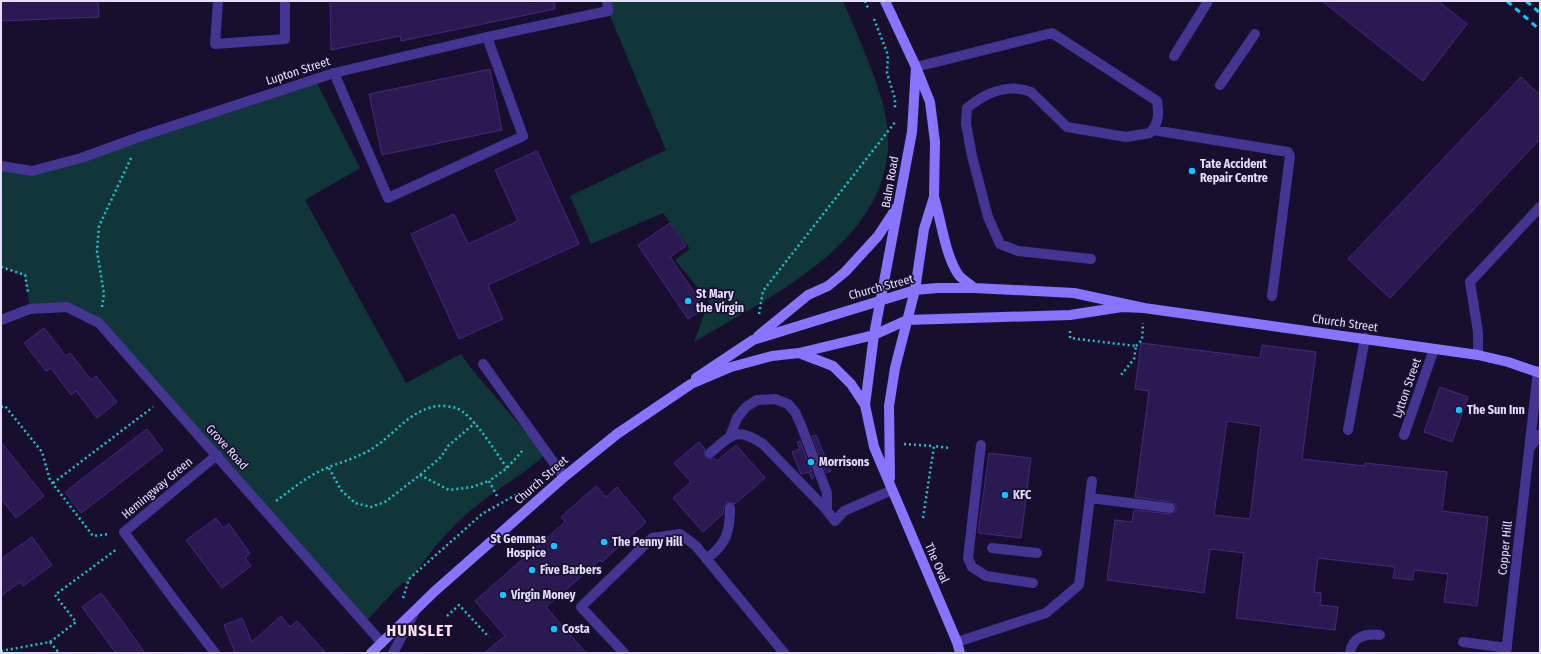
<svg xmlns="http://www.w3.org/2000/svg" width="1541" height="654" font-family="'Fira Sans Condensed',sans-serif">
  <rect width="100%" height="100%" fill="#180f2f"/>
  <path fill="#11363a" d="M 607,1 L 843,1 C 859,40 886,94 888,135 C 893,241 770,296 694,342 L 709,301 L 675,260 L 690,249 L 663,213 L 591,244 L 570,196 L 666,150 L 608,11 Z
    M 315,79 L 360,168 L 305,200 L 406,383 L 461,354 L 470,367 L 545,455 C 525,473 502,486 481,502 C 453,524 429,552 409,582 L 402,583 L 364,623 L 99,324 L 67,307 L 30,309 L 25,276 L 1,267 L 1,166 L 32,171 Z"/>
  <path fill="#2b1952" stroke="#442880" fill-rule="evenodd" d="M 1,1 L 98,1 L 99,17 L 1,21 Z
    M 330,1 L 554,1 L 555,9 L 401,41 L 400,36 L 331,50 Z
    M 1322,1 L 1438,1 L 1467,24 L 1423,81 Z
    M 490,69 L 502,130 L 382,155 L 369,94 Z
    M 1521,77 L 1540,95 L 1540,139 L 1390,298 L 1348,259 Z
    M 537,151 L 579,244 L 488,285 L 503,319 L 459,339 L 411,234 L 454,214 L 468,244 L 518,221 L 495,170 Z
    M 670,223 L 686,246 L 670,257 L 705,308 L 688,319 L 638,245 Z
    M 44,328 L 66,356 L 70,353 L 91,380 L 96,376 L 117,402 L 97,418 L 76,391 L 71,395 L 51,368 L 46,371 L 24,343 Z
    M 1141,343 L 1260,358 L 1262,345 L 1316,352 L 1302,459 L 1365,466 L 1365,463 L 1447,472 L 1442,511 L 1488,517 L 1477,606 L 1444,602 L 1448,574 L 1414,570 L 1413,580 L 1393,578 L 1395,567 L 1318,558 L 1314,592 L 1321,593 L 1320,605 L 1338,607 L 1335,630 L 1236,618 L 1244,553 L 1210,549 L 1204,593 L 1107,580 L 1115,520 L 1132,522 L 1134,510 L 1170,514 L 1175,512 L 1176,509 L 1176,505 L 1171,502 L 1135,497 L 1149,391 L 1135,389 ZM 1227,421 L 1261,426 L 1250,519 L 1214,515 Z
    M 1440,387 L 1468,397 L 1452,442 L 1424,432 Z
    M 147,429 L 163,450 L 81,513 L 65,492 Z
    M 816,435 L 831,471 L 826,473 L 812,436 Z
    M 800,441 L 814,478 L 812,479 L 809,472 L 801,474 L 792,452 L 800,449 L 797,442 Z
    M 1,442 L 44,496 L 16,518 L 1,499 Z
    M 699,442 L 705,449 L 704,454 L 705,457 L 711,459 L 714,458 L 717,461 L 736,445 L 765,478 L 735,504 L 731,502 L 727,503 L 724,507 L 723,514 L 703,532 L 673,498 L 691,482 L 674,463 Z
    M 989,453 L 1031,458 L 1021,538 L 978,533 Z
    M 596,486 L 606,497 L 617,487 L 646,522 L 602,562 L 600,560 L 546,607 L 586,653 L 484,653 L 505,636 L 475,601 L 565,522 L 561,517 Z
    M 216,518 L 223,528 L 229,524 L 250,553 L 245,558 L 251,566 L 222,588 L 186,540 Z
    M 32,537 L 52,565 L 23,586 L 20,582 L 1,596 L 1,559 Z
    M 101,593 L 120,618 L 145,653 L 116,653 L 82,607 Z
    M 281,616 L 290,627 L 297,621 L 326,653 L 235,653 L 224,625 L 242,618 L 252,642 Z"/>
  <g fill="none" stroke-linecap="round" stroke-linejoin="round">
    <path stroke="#23c3cd" stroke-width="2.5" stroke-dasharray="2 3" stroke-linecap="butt" d="M 865,1 L 868,8
      M 874,19 L 888,55 L 887,73 L 895,99 L 895,110
      M 1,267 L 25,275 L 28,293
      M 102,307 L 104,294 L 97,251 L 99,226 L 132,156
      M 759,314 L 763,291 L 896,121
      M 1070,331 L 1070,338 L 1136,346 L 1134,359 L 1121,375
      M 1136,346 L 1142,340 L 1143,323
      M 1,407 L 5,406 L 42,452 L 50,480 L 93,536 L 109,534
      M 904,444 L 934,446
      M 329,468 L 341,490 L 355,503 L 371,507 L 385,502 L 420,475 L 441,457 L 448,446 L 475,423
      M 420,475 L 449,490 L 472,487 L 489,481
      M 53,483 L 153,407
      M 497,496 L 489,481 L 507,468 L 524,449
      M 276,501 C 291,490 305,478 322,470 C 337,463 355,459 370,450 C 391,438 406,414 432,407 C 439,405 449,406 456,408 C 473,414 496,453 507,468
      M 923,518 L 934,446 L 949,448
      M 403,598 L 409,579 L 482,514 L 519,493
      M 447,616 L 459,605 L 489,637
      M 50,642 L 76,622 L 55,595 L 117,549
      M 1,651 L 50,642 L 59,653"/>
    <path stroke="#443593" stroke-width="10" d="M 218,1 L 215,44 L 285,39 L 285,1
      M 1174,56 L 1207,3
      M 916,67 L 1052,33 L 1157,101 C 1159,114 1159,123 1150,133 L 1126,137 L 1067,127 L 1031,92 C 1008,83 985,93 967,108 L 966,124 L 972,156 L 988,217 L 1000,244 L 1018,251 L 1091,259
      M 334,73 L 388,198 L 523,136 L 487,37
      M 1220,85 L 1255,34
      M 1153,130 L 1288,152 L 1290,156 L 1272,296
      M 1478,355 L 1478,332 L 1470,282 L 1540,207
      M 483,364 L 564,477
      M 1348,430 L 1365,338
      M 1404,435 L 1434,349
      M 730,437 L 737,418 L 746,407 L 757,400 L 775,399 L 788,404 L 795,412 L 801,425 L 827,493 L 827,511
      M 981,445 L 968,558 L 972,567 L 986,576 L 1033,583
      M 710,453 C 732,435 736,426 763,444 L 824,507 L 835,521 L 844,511 L 892,490
      M 1090,498 L 1170,508
      M 992,548 L 1037,553
      M 706,559 C 726,545 730,532 730,508
      M 175,601 L 215,653
      M 957,642 L 1046,613 L 1079,585 L 1092,481
      M 393,653 L 415,611
      M 624,653 L 581,607 L 652,538 L 680,534 L 696,546 L 784,653
      M 1350,653 C 1352,637 1366,633 1380,635"/>
    <path stroke="#443593" stroke-width="10" d="M 1,166 L 32,171 L 81,158 L 142,136 L 334,73 L 487,37 L 608,11 L 607,1
      M 1,320 L 30,309 L 67,307 L 99,323 L 382,643
      M 1529,449 L 1540,434
      M 175,601 L 124,532 L 217,455
      M 1463,642 L 1507,648
      M 1506,653 L 1538,371"/>
    <path stroke="#8874ff" stroke-width="10" d="M 885,1 L 916,67 L 930,102 L 935,142 L 934,197 L 924,229 L 915,290 L 895,368 L 889,406 L 890,478
      M 916,67 L 912,132 L 874,335 L 865,405 L 874,447 L 957,642 L 960,653
      M 934,197 C 941,219 945,255 958,274 C 961,279 969,283 974,288
      M 758,336 L 808,295 L 828,286 L 845,272 L 878,236 L 897,207
      M 799,353 L 833,366 L 851,384 L 865,405
      M 696,378 L 753,340 L 915,290 L 937,288 L 974,288 L 1074,293 L 1144,308 L 1478,355 L 1508,362 L 1540,373
      M 371,653 L 435,591 L 564,477 L 617,434 L 691,384 L 731,367 L 772,356 L 799,353 L 874,335 L 907,320 L 1070,315 L 1122,307 L 1144,308"/>
    <path stroke="#09caff" stroke-width="3" stroke-dasharray="6 5" stroke-linecap="butt" d="M 1507,1 L 1540,30
      M 1526,1 L 1540,13"/>
  </g>
  <g fill="#09caff" stroke="#180f2f" stroke-width="1.5">
    <circle cx="1192" cy="171" r="4"/>
    <circle cx="688" cy="301" r="4"/>
    <circle cx="1459" cy="410" r="4"/>
    <circle cx="811" cy="462" r="4"/>
    <circle cx="1005" cy="495" r="4"/>
    <circle cx="604" cy="542" r="4"/>
    <circle cx="554" cy="546" r="4"/>
    <circle cx="532" cy="570" r="4"/>
    <circle cx="503" cy="595" r="4"/>
    <circle cx="554" cy="629" r="4"/>
  </g>
  <g text-anchor="middle" dominant-baseline="central" stroke-width="3.5" stroke-linejoin="round" paint-order="stroke">
    <g font-size="12" fill="#e5ddff" stroke="#180f2f">
      <text transform="translate(298 71) rotate(-18)">Lupton Street</text>
      <text transform="translate(890 182) rotate(-80)">Balm Road</text>
      <text transform="translate(881 287) rotate(-15)">Church Street</text>
      <text transform="translate(1345 323) rotate(8)">Church Street</text>
      <text transform="translate(1407 388) rotate(-71)">Lytton Street</text>
      <text transform="translate(227 447) rotate(48)">Grove Road</text>
      <text transform="translate(541 480) rotate(-41)">Church Street</text>
      <text transform="translate(157 488) rotate(-40)">Hemingway Green</text>
      <text transform="translate(1505 548) rotate(-84)">Copper Hill</text>
      <text transform="translate(937 563) rotate(66)">The Oval</text>
    </g>
    <g font-size="12" font-weight="bold" fill="#e5ddff" stroke="#180f2f" text-anchor="start">
      <text x="1200" y="164">Tate Accident<tspan x="1200" dy="14">Repair Centre</tspan></text>
      <text x="696" y="294">St Mary<tspan x="696" dy="14">the Virgin</tspan></text>
      <text x="1467" y="410">The Sun Inn</text>
      <text x="819" y="462">Morrisons</text>
      <text x="1013" y="495">KFC</text>
      <text x="546" y="539" text-anchor="end">St Gemmas<tspan x="546" dy="14">Hospice</tspan></text>
      <text x="612" y="542">The Penny Hill</text>
      <text x="540" y="570">Five Barbers</text>
      <text x="511" y="595">Virgin Money</text>
      <text x="562" y="629">Costa</text>
    </g>
    <g font-size="16" font-weight="bold" letter-spacing="1" fill="#ffdff0" stroke="#180f2f">
      <text x="420" y="630">HUNSLET</text>
    </g>
  </g>
  <rect width="1541" height="654" fill="none" stroke="#e5ddff" stroke-width="4"/>
</svg>
